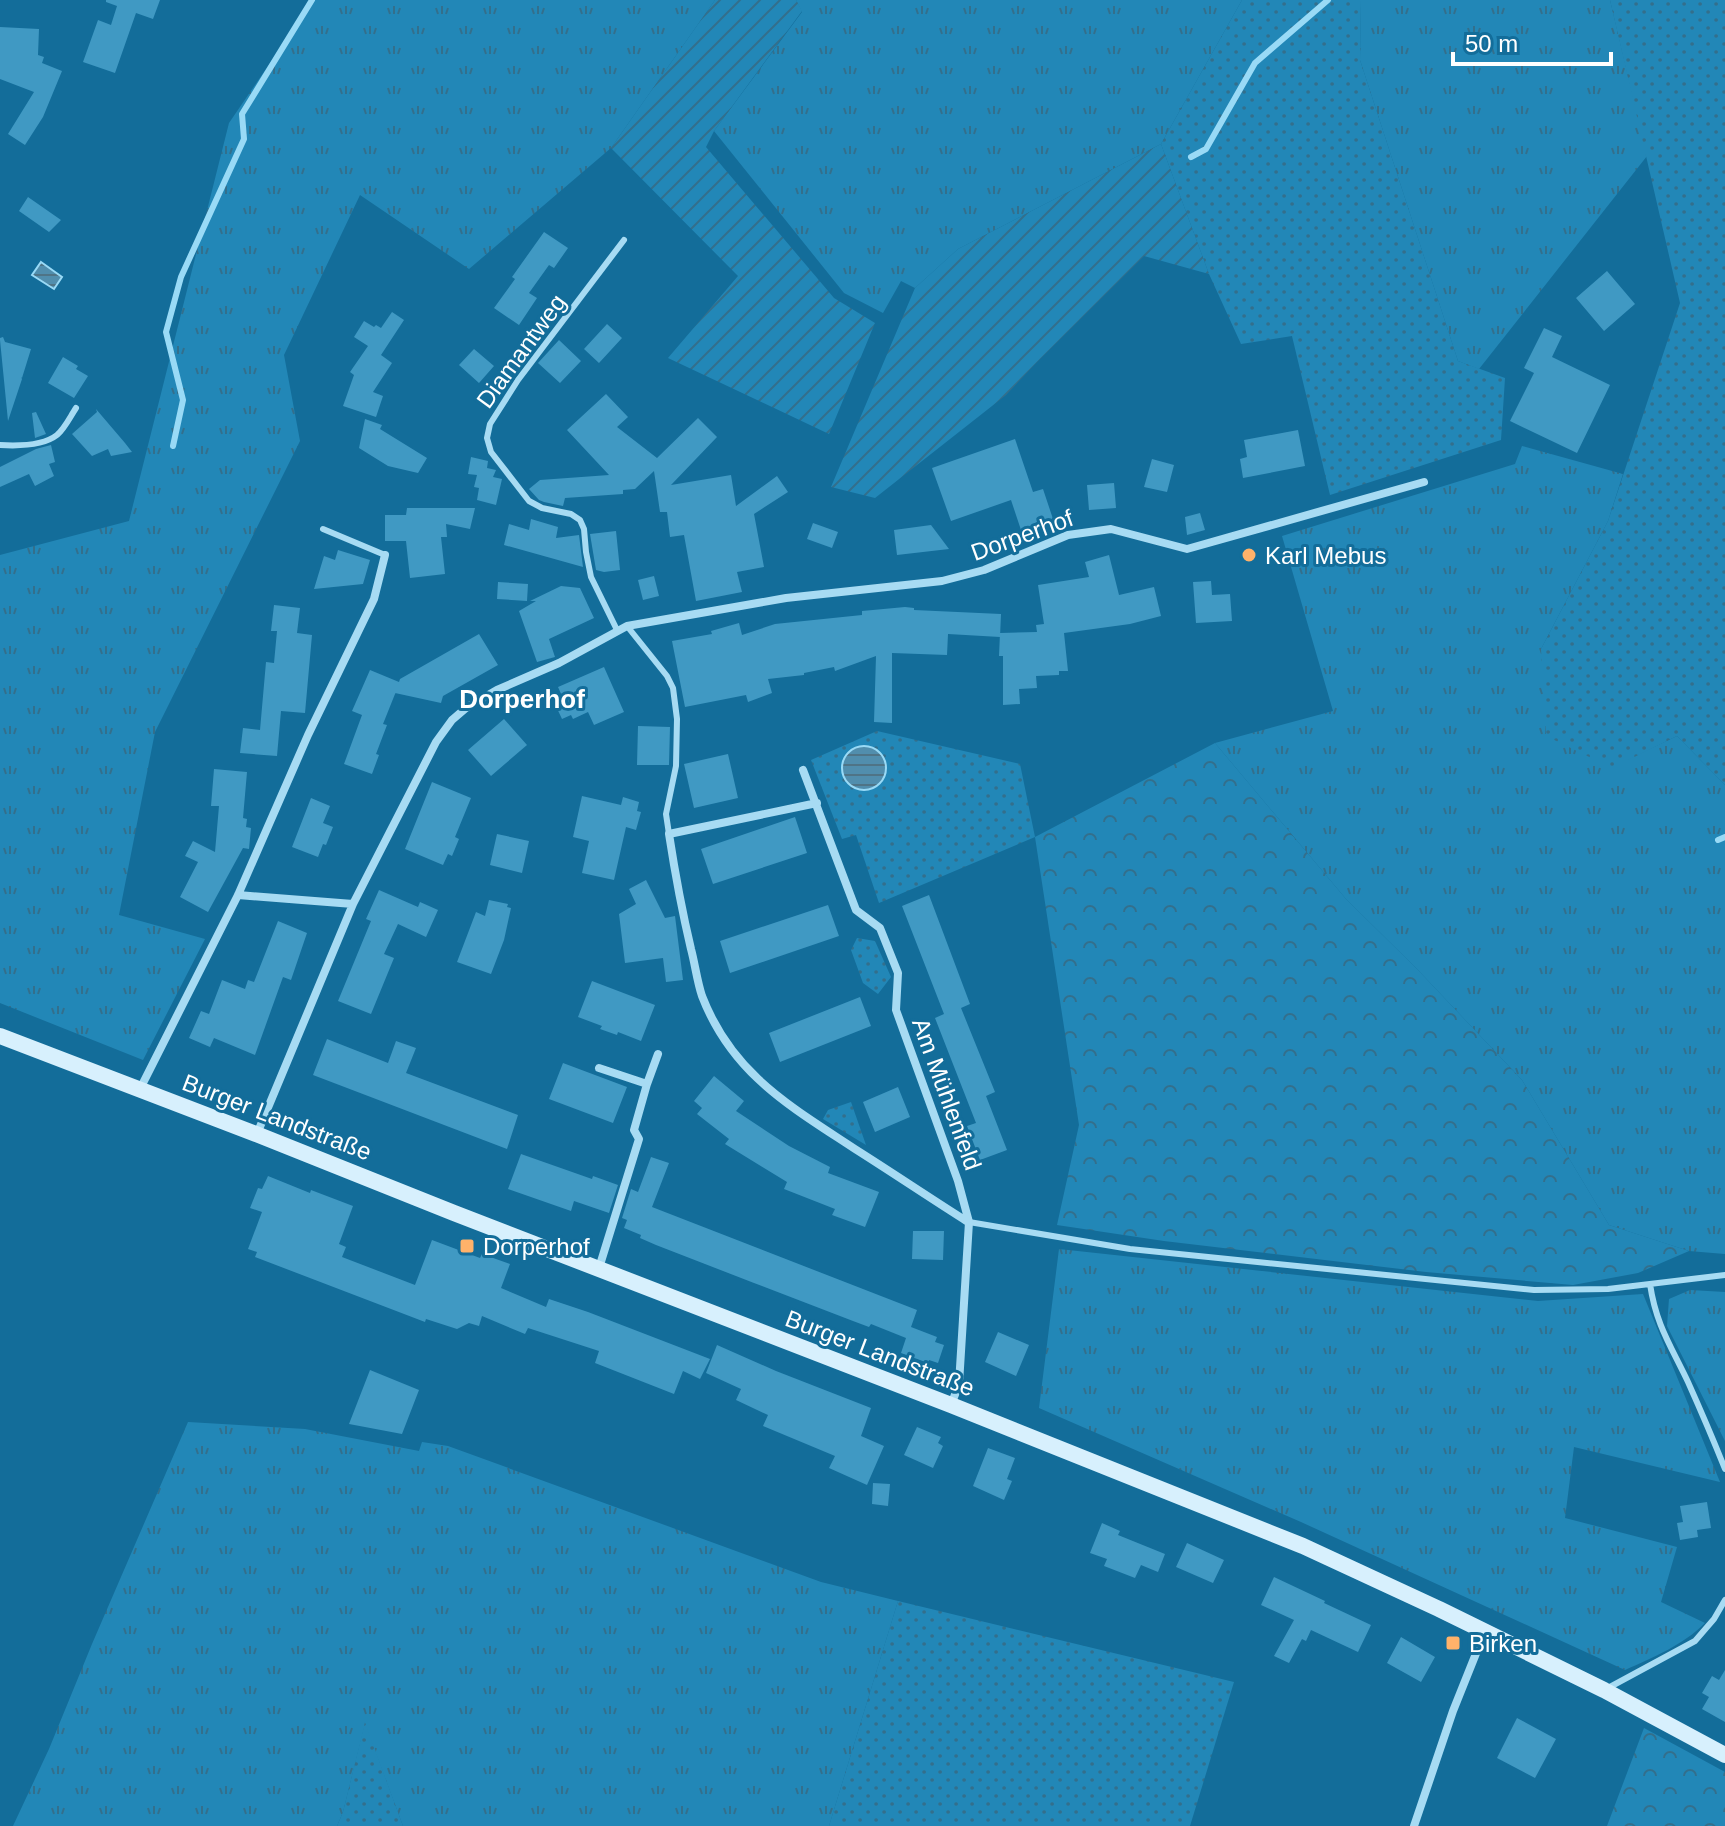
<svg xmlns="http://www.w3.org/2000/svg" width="1725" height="1826" font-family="Arial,sans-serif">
  <defs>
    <pattern id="grass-tufts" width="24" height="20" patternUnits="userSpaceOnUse" patternTransform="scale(2)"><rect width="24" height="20" fill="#2287b7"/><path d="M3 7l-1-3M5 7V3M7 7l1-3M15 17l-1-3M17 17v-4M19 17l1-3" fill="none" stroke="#336f8c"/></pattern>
    <pattern id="forest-crowns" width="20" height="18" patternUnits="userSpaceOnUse" patternTransform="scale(2)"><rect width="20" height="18" fill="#2287b7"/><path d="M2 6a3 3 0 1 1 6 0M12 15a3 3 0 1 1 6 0" fill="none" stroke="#336f8c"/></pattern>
    <pattern id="park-dots" width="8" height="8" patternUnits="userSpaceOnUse" patternTransform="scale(2)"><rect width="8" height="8" fill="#2287b7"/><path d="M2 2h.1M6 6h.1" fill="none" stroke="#336f8c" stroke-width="1.8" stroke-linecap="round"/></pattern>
    <pattern id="garden-furrows" width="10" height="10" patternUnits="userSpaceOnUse" patternTransform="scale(2)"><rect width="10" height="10" fill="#2287b7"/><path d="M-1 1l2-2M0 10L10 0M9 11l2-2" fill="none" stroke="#336f8c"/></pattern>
    <pattern id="water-rules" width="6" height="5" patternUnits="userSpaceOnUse" patternTransform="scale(2)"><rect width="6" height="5" fill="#518ead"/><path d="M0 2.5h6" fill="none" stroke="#4f7486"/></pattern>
  </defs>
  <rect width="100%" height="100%" fill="#136d9a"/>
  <path fill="url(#grass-tufts)" d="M 313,0 L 715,0 L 611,148 L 469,269 L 360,195 L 284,355 L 300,441 L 155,732 L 119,915 L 205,939 L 143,1060 L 0,1003 L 0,555 L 129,521 L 229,123 Z
    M 796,0 L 1242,0 L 1161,144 L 958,249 L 915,288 L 901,281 L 883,313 L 844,293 L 714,131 L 802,12 Z
    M 1361,0 L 1610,0 L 1647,156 L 1479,369 L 1458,361 L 1360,60 Z
    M 1522,446 L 1623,474 L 1608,521 L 1541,649 L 1612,767 L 1677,736 L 1725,785 L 1725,1254 L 1689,1251 L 1609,1225 L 1522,1080 L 1417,969 L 1346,899 L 1215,743 L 1333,711 L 1282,536 L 1515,464 Z
    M 1059,1249 L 1538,1301 L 1643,1294 L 1720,1482 L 1574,1447 L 1565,1518 L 1677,1547 L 1661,1602 L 1705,1623 C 1683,1645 1654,1657 1625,1670 L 1301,1522 L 1039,1408 Z
    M 1690,1290 L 1725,1292 L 1725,1441 L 1667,1326 L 1669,1299 Z
    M 188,1422 L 305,1429 L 419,1451 L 422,1442 L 448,1446 L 821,1582 L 898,1601 L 829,1826 L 403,1826 L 365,1724 L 343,1812 L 337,1826 L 13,1826 L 49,1749 L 92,1644 Z"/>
  <path fill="url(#forest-crowns)" d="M 1215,743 L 1346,899 L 1417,969 L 1522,1080 L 1609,1225 L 1689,1251 L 1638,1273 L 1573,1285 L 1426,1272 L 1164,1241 L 1057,1225 L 1079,1125 L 1035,837 Z
    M 1644,1728 L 1725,1772 L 1725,1826 L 1607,1826 Z"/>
  <path fill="url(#park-dots)" d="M 1242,0 L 1361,0 L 1360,60 L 1458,361 L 1505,378 L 1501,440 L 1330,495 L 1292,336 L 1241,344 L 1209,274 L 1161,144 Z
    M 1610,0 L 1725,0 L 1725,785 L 1677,736 L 1612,768 L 1546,736 L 1541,649 L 1608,521 L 1680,303 Z
    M 877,731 L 1020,764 L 1035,837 L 879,903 L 856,835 L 842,839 L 811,760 Z
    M 857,938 L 875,941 L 891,977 L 878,994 L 863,983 L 851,950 Z
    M 851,1102 L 866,1145 L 823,1119 L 828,1110 Z
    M 898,1601 L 1234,1682 L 1190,1826 L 829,1826 Z
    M 365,1722 L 403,1826 L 337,1826 L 343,1812 Z"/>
  <path fill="url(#garden-furrows)" d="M 715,0 L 796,0 L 802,11 L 714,131 L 706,147 L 834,298 L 875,323 L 829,434 L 668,358 L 738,276 L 611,148 Z
    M 1161,144 L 1209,274 L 1144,256 L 1037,362 L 1006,395 L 875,498 L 831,487 L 915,288 L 958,249 Z"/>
  <path fill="url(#water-rules)" stroke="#99daf6" stroke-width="2" d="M 41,262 L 62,277 L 54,289 L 32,275 Z
    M842 768a22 22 0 1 1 44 0a22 22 0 1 1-44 0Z"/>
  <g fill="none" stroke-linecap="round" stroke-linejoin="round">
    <path stroke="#99daf6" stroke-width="6" d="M 1191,157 L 1206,149 L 1255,63 L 1328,0
      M 173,446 L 183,400 L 166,332 L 181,277 L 244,139 L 242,114 L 312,0
      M 1718,840 L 1725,837"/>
  </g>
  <path fill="#4099c3" d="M 106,0 L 160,0 L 153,19 L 136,13 L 115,73 L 83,62 L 98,20 L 111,25 L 117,6 L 106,2 Z
    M 0,27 L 39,29 L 38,55 L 44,57 L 42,63 L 62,71 L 43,117 L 25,145 L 8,134 L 34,92 L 0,79 Z
    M 28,197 L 61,220 L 49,232 L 19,211 Z
    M 544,232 L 568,248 L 554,268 L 549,265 L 529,293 L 537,298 L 519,325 L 494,308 L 515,279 L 512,277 Z
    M 1607,271 L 1635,304 L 1604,331 L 1576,298 Z
    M 392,312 L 404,320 L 381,355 L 392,363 L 373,392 L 383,396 L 376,417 L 343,406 L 354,375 L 350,372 L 368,346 L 354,337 L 364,321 L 374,327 L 376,325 L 381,328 Z
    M 607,324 L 622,338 L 599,363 L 584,349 Z
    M 1544,328 L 1562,336 L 1552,357 L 1610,385 L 1577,453 L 1510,421 L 1534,373 L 1524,368 Z
    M 3,337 L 5,342 L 31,349 L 22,378 L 21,377 L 22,379 L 8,421 L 0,340 L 0,338 Z
    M 559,340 L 581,361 L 560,383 L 538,363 Z
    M 474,349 L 494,366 L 479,383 L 459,365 Z
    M 63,357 L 78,366 L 76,369 L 88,376 L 74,398 L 48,383 Z
    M 606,394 L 628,417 L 617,427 L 657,458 L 698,418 L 717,437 L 671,485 L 731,475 L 736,506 L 777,476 L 788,492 L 754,514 L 764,567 L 737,572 L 742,592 L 696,601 L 684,535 L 670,537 L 667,512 L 660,512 L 654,471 L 635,489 L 623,490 L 623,494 L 565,498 L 563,506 L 544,502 L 539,500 L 529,489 L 540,480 L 609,475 L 567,430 Z
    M 96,409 L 125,443 L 132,452 L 111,456 L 108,449 L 92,456 L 72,434 L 97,412 Z
    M 36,412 L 46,434 L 35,438 L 32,413 Z
    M 365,419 L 382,425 L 380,429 L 427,458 L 418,473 L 388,466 L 359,448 Z
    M 1298,430 L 1305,466 L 1243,478 L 1240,459 L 1247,457 L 1244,440 Z
    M 1015,439 L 1033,492 L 1043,489 L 1053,519 L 1021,530 L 1011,500 L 951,521 L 932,468 Z
    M 51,445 L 55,462 L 49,464 L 54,476 L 35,486 L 29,474 L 0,487 L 0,467 L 36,449 Z
    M 471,457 L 488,461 L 487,468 L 496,470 L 493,477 L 502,479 L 496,505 L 477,500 L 479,488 L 474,487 L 477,475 L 468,474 Z
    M 1152,459 L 1174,465 L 1167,492 L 1144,487 Z
    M 1114,483 L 1116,508 L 1089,510 L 1087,485 Z
    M 407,508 L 475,508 L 470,529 L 446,524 L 447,537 L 441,537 L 445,574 L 410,578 L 406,541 L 385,541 L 385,515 L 406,515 Z
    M 1200,513 L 1205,530 L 1187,535 L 1185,517 Z
    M 531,519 L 558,527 L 556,538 L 579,535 L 583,567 L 504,545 L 509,524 L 529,530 Z
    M 813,523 L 838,532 L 832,548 L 807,539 Z
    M 931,525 L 949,549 L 897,555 L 894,530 Z
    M 616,531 L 620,570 L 604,572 L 596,570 L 590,534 Z
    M 338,550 L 370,560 L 363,584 L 314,589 L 324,556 L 335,560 Z
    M 1109,555 L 1119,595 L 1154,587 L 1161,616 L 1130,624 L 1064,633 L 1068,671 L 1059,671 L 1059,675 L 1036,676 L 1037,688 L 1019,689 L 1020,704 L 1003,705 L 1003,656 L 999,656 L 1000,633 L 1037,632 L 1036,625 L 1044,624 L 1038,585 L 1089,577 L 1085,562 Z
    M 654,576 L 659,596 L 643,600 L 638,580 Z
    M 1211,581 L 1212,595 L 1230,594 L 1232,621 L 1196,623 L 1193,582 Z
    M 498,582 L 528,584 L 527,601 L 497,599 Z
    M 561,586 L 580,588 L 594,618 L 549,639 L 555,657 L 537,662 L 519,611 L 536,601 L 530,601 Z
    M 274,605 L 300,608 L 297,633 L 312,635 L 305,713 L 281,711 L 277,756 L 240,753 L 243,728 L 260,730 L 266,662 L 274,663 L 277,631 L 271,631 Z
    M 905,607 L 914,608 L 914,610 L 1001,614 L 1000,637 L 948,634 L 947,655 L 892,653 L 892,723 L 874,722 L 876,656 L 835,671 L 834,667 L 804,673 L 804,675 L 768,679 L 772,693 L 748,702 L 746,695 L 685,707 L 672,641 L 712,634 L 711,631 L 739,623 L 742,635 L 775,624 L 862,615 L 862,611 Z
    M 479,634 L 498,665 L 443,696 L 441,703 L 395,693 L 399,684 L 383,724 L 387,725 L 376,754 L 379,755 L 372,774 L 344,764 L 362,715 L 352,711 L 370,670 L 399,682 L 400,679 Z
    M 604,667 L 624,712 L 594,725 L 588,712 L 573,719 L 571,715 L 562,719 L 553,700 L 562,696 L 558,687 Z
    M 504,719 L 527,745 L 491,776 L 468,750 Z
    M 638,726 L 670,727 L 669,765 L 637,765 Z
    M 728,754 L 738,798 L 694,808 L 684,764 Z
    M 214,769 L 247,772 L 243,818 L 247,819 L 246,827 L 251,828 L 249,849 L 243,848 L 208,912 L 180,897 L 198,862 L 185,856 L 193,841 L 215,852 L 219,806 L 211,806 Z
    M 432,782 L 471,798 L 455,837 L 459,839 L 452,856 L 448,854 L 443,865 L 405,849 Z
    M 582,796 L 621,805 L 623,797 L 639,802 L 637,811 L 641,812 L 636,830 L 626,827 L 614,880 L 582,873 L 589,841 L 573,837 Z
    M 311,798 L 330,806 L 323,823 L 333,827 L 326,845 L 323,844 L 318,857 L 292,847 Z
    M 795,817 L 807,853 L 713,884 L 701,849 Z
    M 497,834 L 529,841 L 522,873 L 490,865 Z
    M 646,880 L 665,918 L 675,916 L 683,980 L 666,982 L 663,958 L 625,963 L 619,914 L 636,904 L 629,889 Z
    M 379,890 L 418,907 L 420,902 L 438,910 L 426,937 L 398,924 L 384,954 L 394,958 L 371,1014 L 338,1001 L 371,921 L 366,919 Z
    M 929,895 L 970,1004 L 961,1008 L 995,1092 L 986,1096 L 1007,1150 L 980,1160 L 967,1126 L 976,1123 L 935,1018 L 944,1014 L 902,906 Z
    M 489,900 L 508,904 L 507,907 L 511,908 L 504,940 L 491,974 L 457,962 L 476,912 L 485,916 Z
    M 828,905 L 839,936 L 730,973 L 720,941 Z
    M 278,921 L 307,933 L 291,980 L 283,977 L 255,1055 L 214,1038 L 210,1047 L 189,1038 L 201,1011 L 209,1014 L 222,980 L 245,989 L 248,980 L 254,982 Z
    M 592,981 L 655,1005 L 641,1041 L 618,1032 L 617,1035 L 600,1029 L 602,1026 L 578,1017 Z
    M 860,997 L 871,1026 L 780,1062 L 769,1033 Z
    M 327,1039 L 388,1063 L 396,1041 L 416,1048 L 406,1073 L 518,1115 L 507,1149 L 313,1075 Z
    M 563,1063 L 627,1087 L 613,1123 L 549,1099 Z
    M 714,1076 L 744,1101 L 736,1111 L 789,1146 L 830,1167 L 828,1173 L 879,1192 L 865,1227 L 832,1215 L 835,1209 L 784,1189 L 787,1182 L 725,1144 L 729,1139 L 697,1114 L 702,1108 L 694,1101 Z
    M 898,1087 L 910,1117 L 875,1132 L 863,1102 Z
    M 521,1154 L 592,1179 L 593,1176 L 618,1185 L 609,1213 L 574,1201 L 571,1211 L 508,1189 Z
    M 651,1157 L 669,1163 L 652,1207 L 917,1310 L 911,1327 L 937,1337 L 935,1342 L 944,1345 L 938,1363 L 929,1360 L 928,1363 L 901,1353 L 906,1338 L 871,1324 L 869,1327 L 853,1321 L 754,1283 L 656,1245 L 640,1238 L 641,1235 L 624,1228 L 627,1220 L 622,1218 L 631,1189 L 638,1192 Z
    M 268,1176 L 310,1193 L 311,1190 L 353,1206 L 339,1244 L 346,1247 L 342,1257 L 415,1285 L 432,1240 L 480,1258 L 482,1254 L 510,1264 L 501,1288 L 546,1307 L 549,1299 L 588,1312 L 710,1359 L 700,1379 L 683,1371 L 674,1394 L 595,1363 L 599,1351 L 528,1328 L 525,1334 L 482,1316 L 479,1326 L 469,1323 L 457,1329 L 426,1319 L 425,1322 L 255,1257 L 257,1252 L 248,1249 L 262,1212 L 250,1208 L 258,1188 L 262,1189 Z
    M 913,1231 L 944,1231 L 943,1260 L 912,1259 Z
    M 998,1332 L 1029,1345 L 1016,1376 L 985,1362 Z
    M 717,1345 L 776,1371 L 871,1408 L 861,1436 L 884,1446 L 867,1485 L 829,1468 L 835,1456 L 763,1426 L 768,1415 L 736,1400 L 741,1389 L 706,1373 Z
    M 370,1370 L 419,1390 L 402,1434 L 349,1424 Z
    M 917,1427 L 941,1437 L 938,1443 L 943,1446 L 933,1468 L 904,1455 Z
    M 988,1448 L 1015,1458 L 1007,1479 L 1012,1481 L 1004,1500 L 973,1486 Z
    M 873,1483 L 890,1484 L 888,1506 L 872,1504 Z
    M 1707,1502 L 1711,1528 L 1697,1530 L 1698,1537 L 1680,1540 L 1677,1523 L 1683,1522 L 1680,1506 Z
    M 1102,1523 L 1120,1531 L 1118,1535 L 1165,1554 L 1158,1572 L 1141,1565 L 1135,1578 L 1104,1566 L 1107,1559 L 1090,1553 Z
    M 1187,1543 L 1224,1560 L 1213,1583 L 1176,1567 Z
    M 1274,1577 L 1325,1601 L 1324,1603 L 1371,1625 L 1358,1652 L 1311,1630 L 1306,1641 L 1302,1639 L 1289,1663 L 1274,1656 L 1294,1620 L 1261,1605 Z
    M 1401,1637 L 1435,1657 L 1421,1682 L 1387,1663 Z
    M 1725,1670 L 1725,1722 L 1702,1709 L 1709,1697 L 1702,1693 L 1712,1676 L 1719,1680 Z
    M 1517,1718 L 1556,1739 L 1535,1778 L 1497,1758 Z"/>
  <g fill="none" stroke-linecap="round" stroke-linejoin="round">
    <path stroke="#a7dbf3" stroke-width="6" d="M 0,445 C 17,446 43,446 57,435 C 65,428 70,417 76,408
      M 323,529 L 385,555
      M 627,626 L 667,676 L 673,688 L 677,719 L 676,766 L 666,814 L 669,834
      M 617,630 L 591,577 L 586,552 L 584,529 L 580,520 L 571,514 L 542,508 L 529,501 L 491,452 L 487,438 L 490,424 L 518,380 L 624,240
      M 969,1222 L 1130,1249 L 1534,1290 L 1608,1289 L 1725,1275
      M 1650,1284 C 1656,1325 1671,1346 1688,1382 C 1701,1411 1713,1439 1725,1469
      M 1608,1688 L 1695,1641 L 1714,1619 L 1725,1600"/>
    <path stroke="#a7dbf3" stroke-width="8" d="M 803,770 L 856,910 L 880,928 L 898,973 L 896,1010 L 958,1181 L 969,1222 L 959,1384 L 951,1405
      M 817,803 L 669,834 C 675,873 682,911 691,949 C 695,964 697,981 702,996 C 732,1074 790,1106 855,1149 C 893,1173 930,1198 968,1222
      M 238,895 L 353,904
      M 599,1068 L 647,1084
      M 140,1089 L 238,895 L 308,735 L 374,599 L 385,555
      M 257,1134 L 353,904 L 436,742 L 452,720 L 466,708 L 497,690 L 559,663 L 627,626 L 786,598 L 942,581 L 984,570 L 1068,535 L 1111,529 L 1187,549 L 1424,482
      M 599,1268 L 639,1139 L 634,1130 L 647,1084 L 658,1054
      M 1414,1826 L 1453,1711 L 1485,1631"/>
    <path stroke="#d7f0fd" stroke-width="16" d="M 0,1036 L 256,1134 L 454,1213 L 951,1405 L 1303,1546 L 1439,1609 L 1604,1690 L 1725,1755"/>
  </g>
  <g fill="#ffb26a" stroke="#136d9a" stroke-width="3">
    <circle cx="1249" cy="555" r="8"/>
    <rect x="459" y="1238" width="16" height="16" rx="4"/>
    <rect x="1445" y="1635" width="16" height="16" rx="4"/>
  </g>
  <g text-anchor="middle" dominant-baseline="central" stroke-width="6" stroke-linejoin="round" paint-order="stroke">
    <g font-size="24" fill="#fff" stroke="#136d9a">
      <text transform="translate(521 351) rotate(-54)">Diamantweg</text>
      <text transform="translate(1022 535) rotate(-20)">Dorperhof</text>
      <text transform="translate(947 1094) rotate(70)">Am Mühlenfeld</text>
      <text transform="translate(277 1117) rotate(21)">Burger Landstraße</text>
      <text transform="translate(880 1353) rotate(21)">Burger Landstraße</text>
    </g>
    <g font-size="24" fill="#fff" stroke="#136d9a" text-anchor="start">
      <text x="1265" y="555">Karl Mebus</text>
      <text x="483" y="1246">Dorperhof</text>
      <text x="1469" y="1643">Birken</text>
    </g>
    <g font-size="26" font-weight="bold" fill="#fff" stroke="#136d9a">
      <text x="522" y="699">Dorperhof</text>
    </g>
  </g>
  <path d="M1453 52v12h158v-12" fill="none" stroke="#ffffff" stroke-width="4"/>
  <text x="1465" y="52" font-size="24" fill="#ffffff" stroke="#136d9a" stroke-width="6" paint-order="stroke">50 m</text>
</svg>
